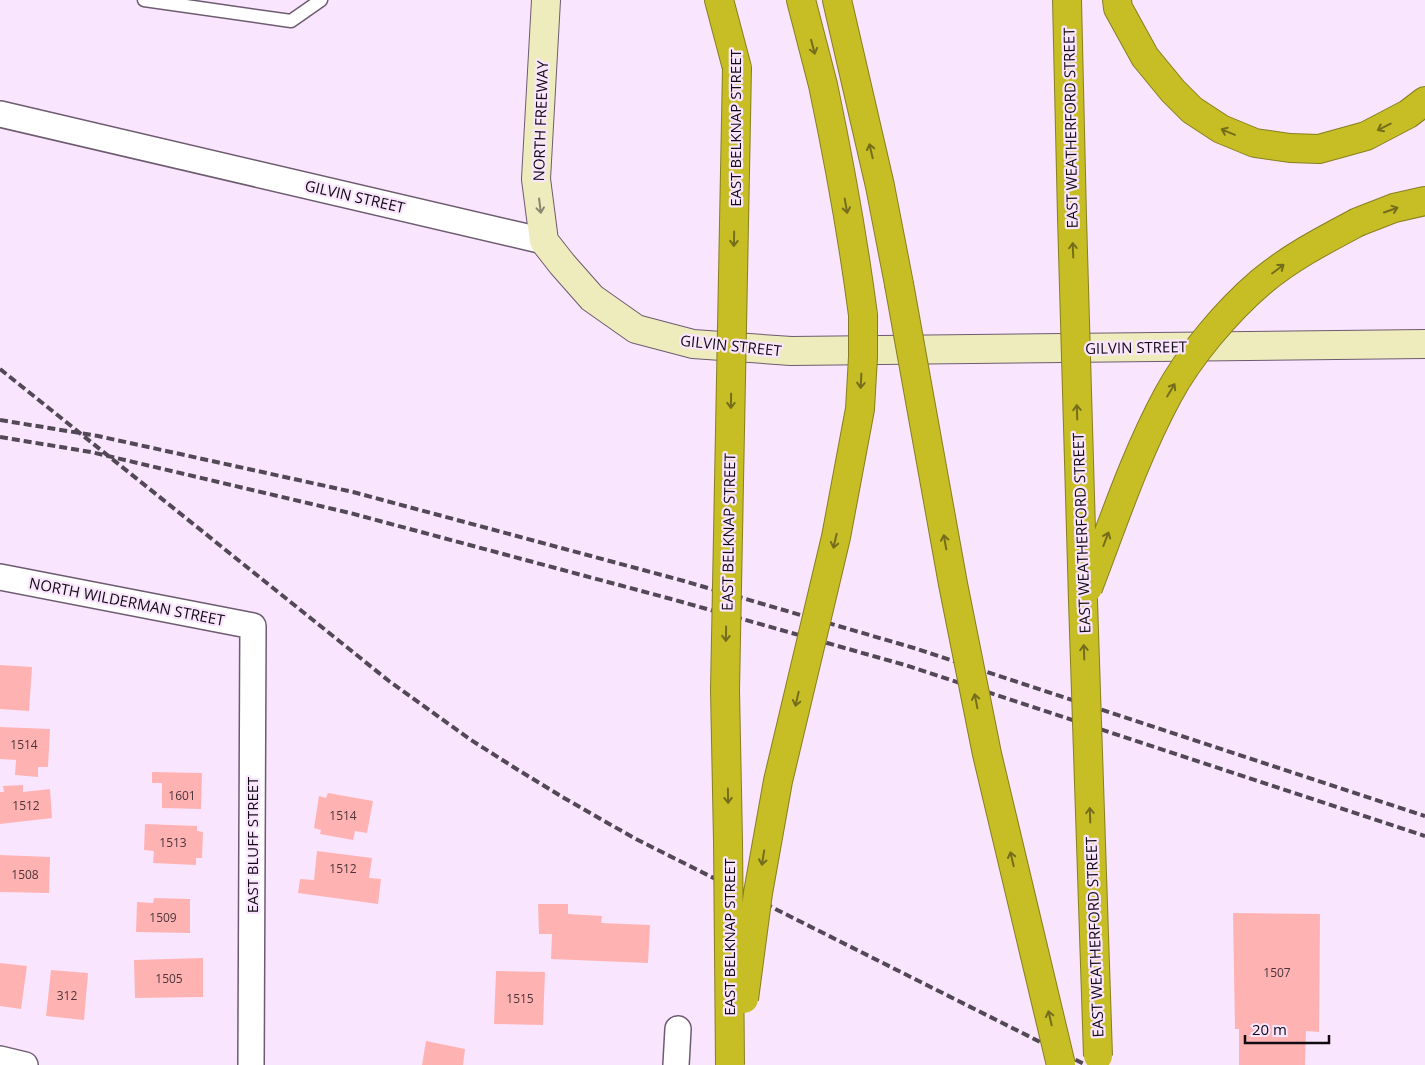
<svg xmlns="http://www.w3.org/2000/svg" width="1425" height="1065" font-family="'Open Sans',sans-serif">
  <rect width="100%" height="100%" fill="#fae5fe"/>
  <path fill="#feb3b2" d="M 0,665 L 32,667 L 29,711 L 0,709 Z
    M 0,727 L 50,729 L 48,767 L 38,767 L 38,777 L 15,775 L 16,760 L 0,759 Z
    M 152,772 L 202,773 L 201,809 L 162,808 L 162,783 L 152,783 Z
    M 23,785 L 23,792 L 50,789 L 52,818 L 0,824 L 0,792 L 4,792 L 3,786 Z
    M 328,793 L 373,801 L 367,833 L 355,831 L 353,840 L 320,834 L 321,830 L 314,828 L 319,796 L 326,798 Z
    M 145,824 L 197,826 L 197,831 L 203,832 L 202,858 L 196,858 L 196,865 L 153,863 L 154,851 L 144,850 Z
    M 317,851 L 372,858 L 369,878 L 381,879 L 378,904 L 298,893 L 300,879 L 314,880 Z
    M 0,855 L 50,857 L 49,893 L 0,892 Z
    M 154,898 L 190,899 L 190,933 L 136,932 L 137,902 L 153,903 Z
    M 538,904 L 568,904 L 568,914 L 602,916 L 601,923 L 650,925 L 648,963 L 551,959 L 552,934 L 539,934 Z
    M 1233,913 L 1320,914 L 1319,1032 L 1306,1031 L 1305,1065 L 1239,1065 L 1239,1029 L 1235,1029 Z
    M 203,958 L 203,997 L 135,998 L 134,960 Z
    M 0,963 L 27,966 L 21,1009 L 0,1006 Z
    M 51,970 L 88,973 L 84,1020 L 46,1016 Z
    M 496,971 L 545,972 L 543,1025 L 494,1024 Z
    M 426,1041 L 465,1049 L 463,1065 L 422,1065 Z"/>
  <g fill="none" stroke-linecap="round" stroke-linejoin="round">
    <defs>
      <path id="lane" d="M 144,0 L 291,21 L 321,0"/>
      <path id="street" d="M 0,114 L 544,241
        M 0,577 L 253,626 L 251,1065
        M 0,1059 L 25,1065
        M 676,1065 L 678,1029"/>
      <path id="secondary" d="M 546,0 L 536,179 L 544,241 L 562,264 L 592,298 L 636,329 L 693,344 L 791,351 L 1425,344"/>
      <path id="highway" d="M 719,0 L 737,68
        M 801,0 C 808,28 816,57 823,85 C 839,161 853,238 863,315
        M 837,0 L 880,186 L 899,284
        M 1067,0 L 1072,217
        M 1117,0 L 1118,8 L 1145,57 L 1173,91 L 1192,110 L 1221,129 L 1255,143 L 1290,148 L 1319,149 L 1366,136 L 1408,114 L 1425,101
        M 1358,222 L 1394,208 L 1425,201"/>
    </defs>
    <use href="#lane" stroke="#6d5b70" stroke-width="15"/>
    <use href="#street" stroke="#6d5b70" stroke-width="28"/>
    <use href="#secondary" stroke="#6d5b70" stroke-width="30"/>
    <use href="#highway" stroke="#877f1e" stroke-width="30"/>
    <use href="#lane" stroke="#fff" stroke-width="12"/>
    <use href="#street" stroke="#fff" stroke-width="25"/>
    <use href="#secondary" stroke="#eeecbd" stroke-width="28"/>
    <use href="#highway" stroke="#c6be24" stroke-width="28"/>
    <path stroke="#534855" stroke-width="4" stroke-dasharray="8 4" stroke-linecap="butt" d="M 0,369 L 389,681 L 471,740 L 515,768 L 564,798 L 634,838 L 1086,1065
      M 0,420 L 98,436 L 353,492 L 684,581 L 914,648 L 1425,816
      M 0,437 L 91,452 L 350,513 L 675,600 L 905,665 L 1425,836"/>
    <defs>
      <path id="highway-bridge" d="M 1072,217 L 1083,601 L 1098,1056
        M 899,284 L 953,584 L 987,754 L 1061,1065
        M 1088,588 C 1113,523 1135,456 1168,395 C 1189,356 1227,311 1261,282 C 1291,257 1324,240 1358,222
        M 744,999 L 758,893 L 778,781 L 836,537 L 860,409 L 863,357 L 863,315
        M 730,1065 L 728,841 L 725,690 L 737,68"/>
    </defs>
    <use href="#highway-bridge" stroke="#877f1e" stroke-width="30" stroke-linecap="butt"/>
    <use href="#highway-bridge" stroke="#c6be24" stroke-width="28"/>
  </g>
  <defs><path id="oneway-shaft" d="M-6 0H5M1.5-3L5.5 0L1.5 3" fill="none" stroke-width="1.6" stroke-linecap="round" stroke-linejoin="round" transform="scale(1.25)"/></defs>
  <g stroke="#756d1c">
    <use href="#oneway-shaft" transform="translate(813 47) rotate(75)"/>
    <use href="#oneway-shaft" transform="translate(1384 127) rotate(153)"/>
    <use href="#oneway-shaft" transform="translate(1228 132) rotate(-157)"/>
    <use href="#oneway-shaft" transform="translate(871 151) rotate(-103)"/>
    <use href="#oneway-shaft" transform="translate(846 206) rotate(80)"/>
    <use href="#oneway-shaft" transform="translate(1391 210) rotate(-19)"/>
    <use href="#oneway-shaft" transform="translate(734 239) rotate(91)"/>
    <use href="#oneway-shaft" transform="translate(1073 250) rotate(-92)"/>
    <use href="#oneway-shaft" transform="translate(1278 269) rotate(-37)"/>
    <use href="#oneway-shaft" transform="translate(861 381) rotate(93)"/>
    <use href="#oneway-shaft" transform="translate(1171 390) rotate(-59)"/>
    <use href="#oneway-shaft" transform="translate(731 401) rotate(91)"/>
    <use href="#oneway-shaft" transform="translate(1077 412) rotate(-92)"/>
    <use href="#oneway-shaft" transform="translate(1106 539) rotate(-69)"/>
    <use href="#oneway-shaft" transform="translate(835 541) rotate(103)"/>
    <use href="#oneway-shaft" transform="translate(945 542) rotate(-100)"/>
    <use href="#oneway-shaft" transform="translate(726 634) rotate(91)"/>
    <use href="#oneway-shaft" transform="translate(1084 652) rotate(-92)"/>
    <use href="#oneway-shaft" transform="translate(797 699) rotate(103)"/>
    <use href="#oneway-shaft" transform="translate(976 701) rotate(-101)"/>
    <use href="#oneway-shaft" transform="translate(728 796) rotate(89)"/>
    <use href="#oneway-shaft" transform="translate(1090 815) rotate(-92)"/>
    <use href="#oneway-shaft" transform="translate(763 858) rotate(99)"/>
    <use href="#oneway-shaft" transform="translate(1012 859) rotate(-103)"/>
    <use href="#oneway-shaft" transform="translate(1050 1018) rotate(-103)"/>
  </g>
  <use stroke="#8b8670" href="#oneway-shaft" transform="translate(540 206) rotate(83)"/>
  <g text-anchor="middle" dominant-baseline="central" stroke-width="4.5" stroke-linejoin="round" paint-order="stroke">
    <g font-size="12" fill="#4c343a">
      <text x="24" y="744">1514</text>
      <text x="182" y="795">1601</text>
      <text x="26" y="805">1512</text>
      <text x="343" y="815">1514</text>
      <text x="173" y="842">1513</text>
      <text x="343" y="868">1512</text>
      <text x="25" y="874">1508</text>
      <text x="163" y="917">1509</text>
      <text x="1277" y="972">1507</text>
      <text x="169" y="978">1505</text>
      <text x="67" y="995">312</text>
      <text x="520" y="998">1515</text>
    </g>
    <g font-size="15" fill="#110a12" stroke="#fae5fe">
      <text transform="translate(540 121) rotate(-88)">NORTH FREEWAY</text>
      <text transform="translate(735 128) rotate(-90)">EAST BELKNAP STREET</text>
      <text transform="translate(1070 128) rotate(-91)">EAST WEATHERFORD STREET</text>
      <text transform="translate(355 196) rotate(13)">GILVIN STREET</text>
      <text transform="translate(731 345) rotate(6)">GILVIN STREET</text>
      <text transform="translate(1136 347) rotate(-1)">GILVIN STREET</text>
      <text transform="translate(728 532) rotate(-89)">EAST BELKNAP STREET</text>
      <text transform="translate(1081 533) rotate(-92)">EAST WEATHERFORD STREET</text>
      <text transform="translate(127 601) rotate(11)">NORTH WILDERMAN STREET</text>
      <text transform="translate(252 845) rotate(-90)">EAST BLUFF STREET</text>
      <text transform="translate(729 937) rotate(-90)">EAST BELKNAP STREET</text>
      <text transform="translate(1094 937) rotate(-92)">EAST WEATHERFORD STREET</text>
    </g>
  </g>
  <path d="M1245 1035v8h84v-8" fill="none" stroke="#110a12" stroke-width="2.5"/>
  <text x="1252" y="1035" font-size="15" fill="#110a12" stroke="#fae5fe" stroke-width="4" paint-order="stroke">20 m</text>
</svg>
